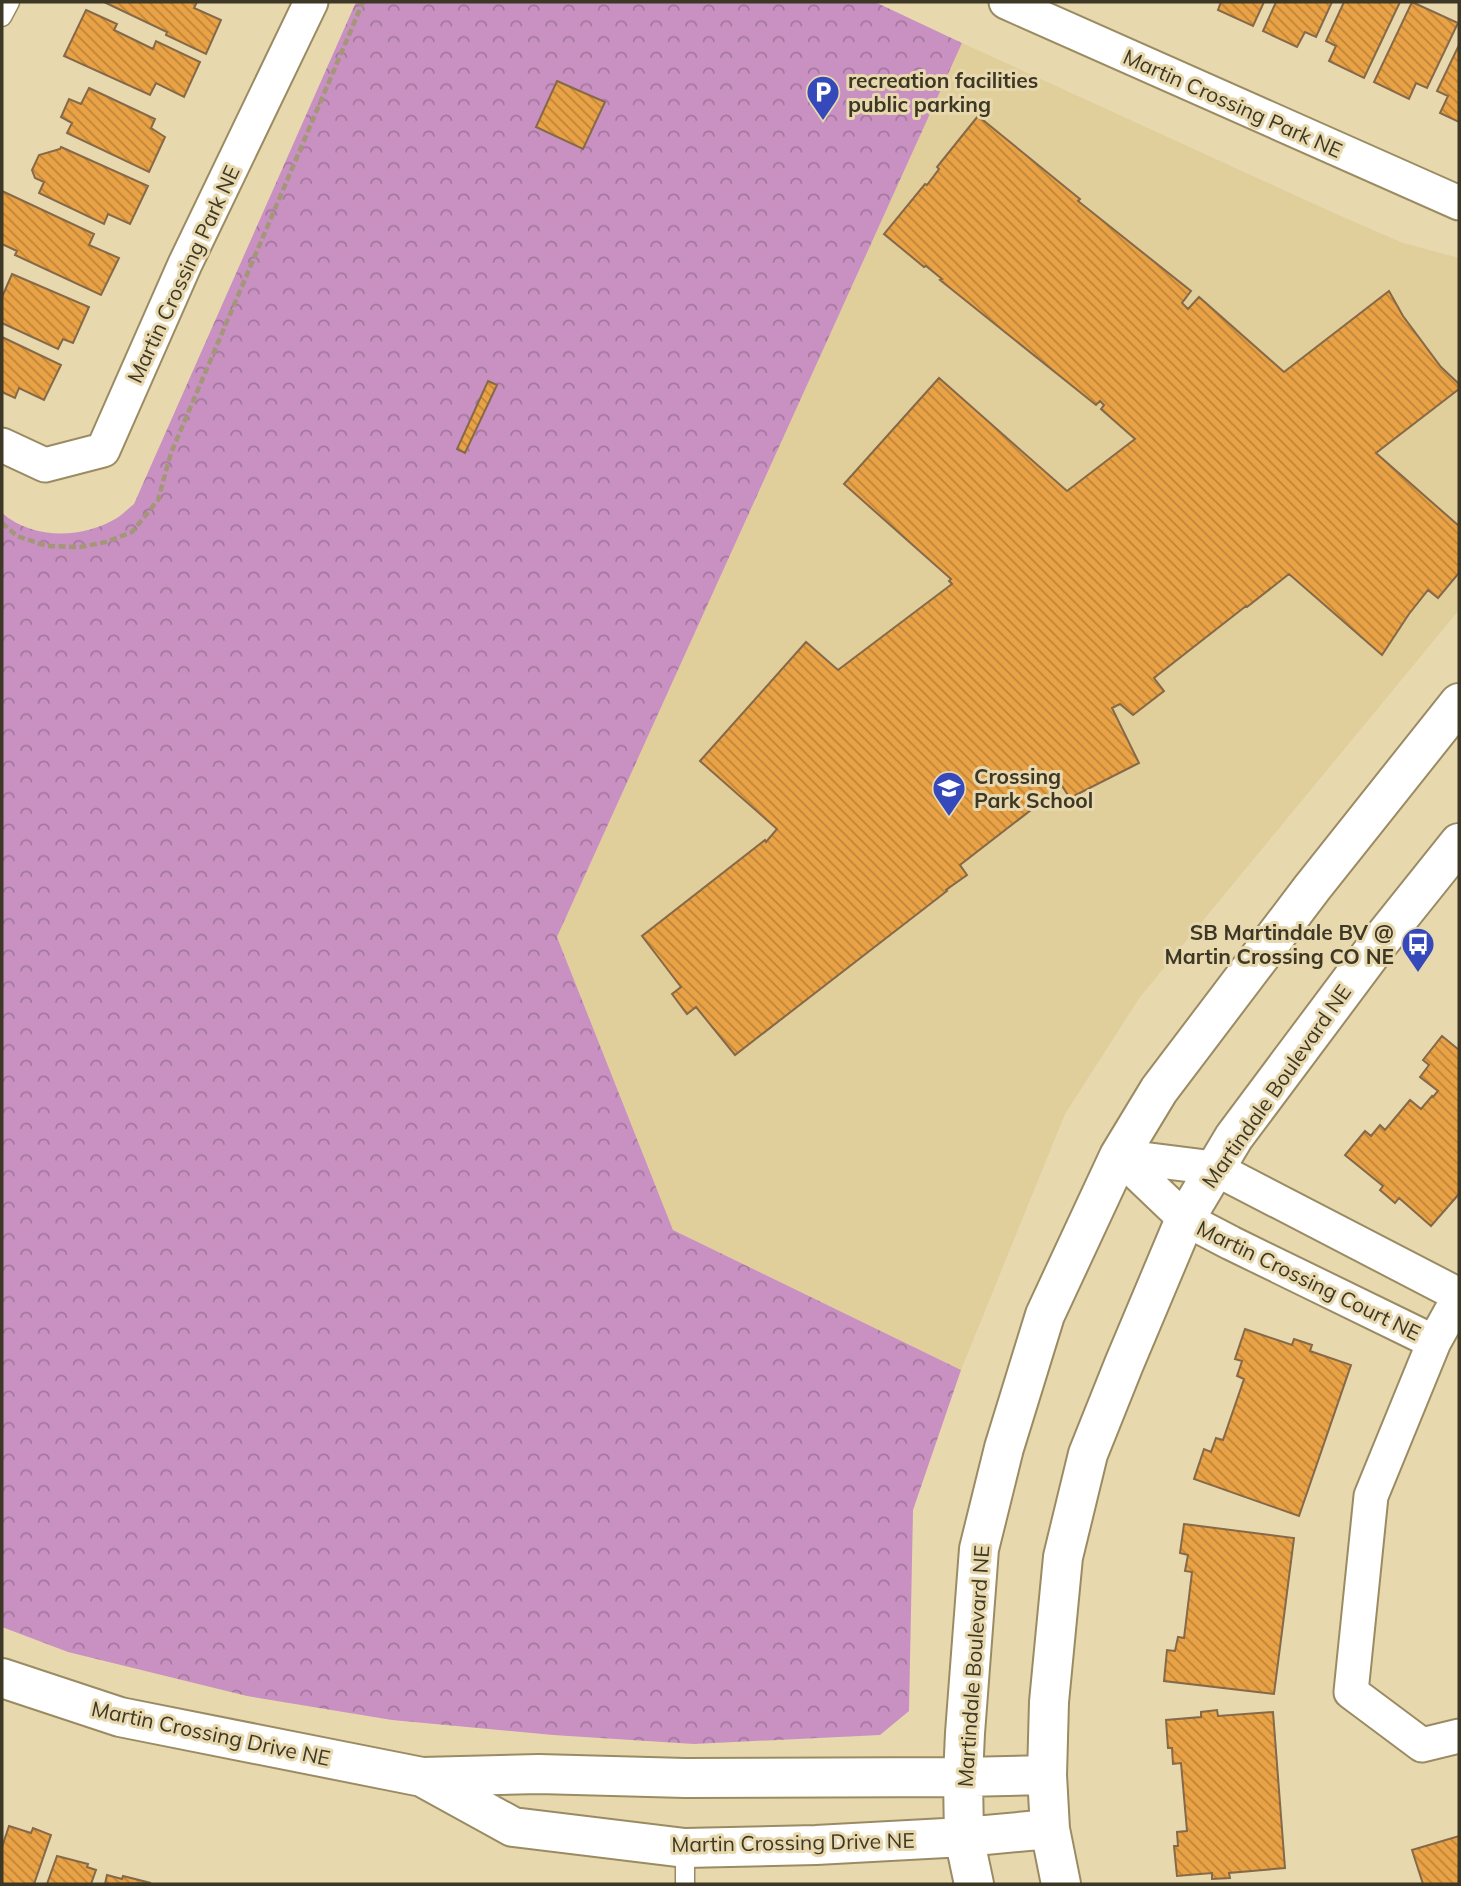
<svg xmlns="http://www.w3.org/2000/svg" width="1461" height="1886" font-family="Mulish,sans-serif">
  <defs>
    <pattern id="park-crowns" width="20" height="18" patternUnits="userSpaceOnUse" patternTransform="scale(1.75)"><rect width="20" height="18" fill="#c891c2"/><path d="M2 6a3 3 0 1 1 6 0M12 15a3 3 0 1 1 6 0" fill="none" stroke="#a4779d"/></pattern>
    <pattern id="building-back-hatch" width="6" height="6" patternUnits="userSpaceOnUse" patternTransform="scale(1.75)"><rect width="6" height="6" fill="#e9a245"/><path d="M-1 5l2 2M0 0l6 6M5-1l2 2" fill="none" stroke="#be8539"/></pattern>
  </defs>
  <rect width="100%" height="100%" fill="#e8d8ae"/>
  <path fill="#e0ce9b" d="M 962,43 L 1336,214 L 1403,243 L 1459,258 L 1459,610 L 1140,997 L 1065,1114 L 961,1370 L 673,1230 L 557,937 Z"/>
  <path fill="url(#park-crowns)" d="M 356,2 L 875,2 L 962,43 L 557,937 L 673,1230 L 961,1370 L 913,1510 L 909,1711 L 880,1735 L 694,1744 L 553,1735 L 392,1720 L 247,1696 L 68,1652 L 2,1627 L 2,513 C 34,540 82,539 117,518 C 123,514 129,508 134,504 Z"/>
  <path fill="url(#building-back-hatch)" stroke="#856948" stroke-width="2" d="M 104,2 L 197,2 L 194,8 L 221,20 L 206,54 L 166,35 L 167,32 Z
    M 1221,2 L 1264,2 L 1253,26 L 1218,10 Z
    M 1276,2 L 1332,2 L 1316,37 L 1305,32 L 1297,47 L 1263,31 Z
    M 1344,2 L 1400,2 L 1364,78 L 1329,61 L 1336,46 L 1326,41 Z
    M 1412,2 L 1458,23 L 1427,88 L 1416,83 L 1409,99 L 1374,82 Z
    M 86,10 L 117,24 L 114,30 L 153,49 L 156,41 L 200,62 L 184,97 L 156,83 L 150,95 L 64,56 Z
    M 1459,45 L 1459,122 L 1440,113 L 1448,96 L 1437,91 Z
    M 557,81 L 605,102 L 583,149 L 536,127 Z
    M 89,88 L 155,119 L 151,128 L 165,137 L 149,172 L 67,133 L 72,123 L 61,117 L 69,99 L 81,104 Z
    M 978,116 L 1080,199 L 1078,201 L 1191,291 L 1182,303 L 1188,309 L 1199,297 L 1284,372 L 1389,291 L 1403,316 L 1441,367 L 1459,384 L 1459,389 L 1376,453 L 1459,526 L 1459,573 L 1438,598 L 1428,590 L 1409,614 L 1382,655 L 1289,574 L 1247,607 L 1246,606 L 1154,678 L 1164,691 L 1133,715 L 1120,704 L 1112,708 L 1139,763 L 1070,798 L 1062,786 L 960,865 L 967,875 L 946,890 L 947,891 L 735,1055 L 696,1007 L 687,1014 L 672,994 L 681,987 L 642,936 L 765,840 L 766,842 L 777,829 L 700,761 L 806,642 L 838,670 L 952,584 L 949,581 L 951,579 L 844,484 L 939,378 L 1067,491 L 1135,439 L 1101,409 L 1104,405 L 1100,401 L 1096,405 L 940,280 L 942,279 L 926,266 L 924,267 L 884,234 L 925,184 L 927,185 L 939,169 L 937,167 Z
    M 61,147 L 148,186 L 130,224 L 108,214 L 104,224 L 39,193 L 44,182 L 35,178 L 32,170 L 39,155 L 60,149 Z
    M 2,191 L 94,234 L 89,245 L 119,258 L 101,295 L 15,255 L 17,251 L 2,244 Z
    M 12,274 L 89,307 L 73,343 L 63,339 L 58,349 L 2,323 L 2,297 Z
    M 2,337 L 61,365 L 44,400 L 19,388 L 15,398 L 2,392 Z
    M 488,381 L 497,385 L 465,453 L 457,449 Z
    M 1442,1036 L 1459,1050 L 1459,1194 L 1431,1226 L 1399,1198 L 1395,1203 L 1380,1190 L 1383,1186 L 1345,1155 L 1365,1131 L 1371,1136 L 1380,1125 L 1385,1130 L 1410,1100 L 1421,1109 L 1432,1096 L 1433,1097 L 1438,1091 L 1420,1077 L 1429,1065 L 1423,1060 Z
    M 1245,1329 L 1292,1345 L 1294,1339 L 1312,1345 L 1310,1351 L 1351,1365 L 1299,1516 L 1194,1479 L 1204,1449 L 1211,1452 L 1216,1438 L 1223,1440 L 1244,1379 L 1237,1376 L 1242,1361 L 1235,1359 Z
    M 1184,1524 L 1294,1538 L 1274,1694 L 1164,1681 L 1167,1650 L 1175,1651 L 1178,1637 L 1184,1638 L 1192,1572 L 1185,1571 L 1188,1555 L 1180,1553 Z
    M 1217,1710 L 1218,1716 L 1273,1712 L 1285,1868 L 1229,1873 L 1230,1878 L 1212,1879 L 1212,1873 L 1177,1876 L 1174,1846 L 1178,1846 L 1177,1832 L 1187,1831 L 1181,1763 L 1173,1764 L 1172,1748 L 1168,1748 L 1166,1720 L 1201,1717 L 1201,1712 Z
    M 9,1826 L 31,1833 L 33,1828 L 51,1835 L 34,1884 L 2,1884 L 2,1847 Z
    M 1459,1836 L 1459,1884 L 1423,1884 L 1412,1850 Z
    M 57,1856 L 88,1864 L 87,1867 L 96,1870 L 91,1884 L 47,1884 Z
    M 107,1875 L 122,1879 L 123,1876 L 151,1883 L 105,1884 Z"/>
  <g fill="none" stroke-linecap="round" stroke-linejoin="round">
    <defs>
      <path id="lane" d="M 2,17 L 10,2
        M 685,1848 L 685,1884"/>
      <path id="street" d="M 1006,2 L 1459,203
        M 2,445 L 45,465 L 103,450 L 185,264 L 311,2
        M 1119,1156 L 1214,1168 L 1459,1295
        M 1119,1156 L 1185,1219 L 1231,1243 L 1434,1342
        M 1459,1297 L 1434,1342 L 1371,1496 L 1351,1692 L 1422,1745 L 1459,1736"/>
      <path id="secondary" d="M 2,1678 L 120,1717 L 422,1777 L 539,1774 L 685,1778 L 963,1777 L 1047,1775
        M 424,1778 L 513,1827 L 685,1848 L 816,1845 L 964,1837 L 1050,1829
        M 974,1884 L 964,1837 L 963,1777 L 965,1733 L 979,1549 L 1004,1448 L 1045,1315 L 1119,1156 L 1159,1090 L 1312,888 L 1459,703
        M 1061,1884 L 1050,1829 L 1047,1775 L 1049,1702 L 1063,1557 L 1088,1454 L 1124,1364 L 1185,1219 L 1234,1137 L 1379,943 L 1459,843"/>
    </defs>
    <use href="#lane" stroke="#9a8b63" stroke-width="21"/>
    <use href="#street" stroke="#9a8b63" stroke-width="37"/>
    <use href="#secondary" stroke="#9a8b63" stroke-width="42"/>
    <path stroke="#a39777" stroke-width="4.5" stroke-dasharray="7 3.5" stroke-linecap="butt" d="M 2,523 L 17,536 L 47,546 L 80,547 L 106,542 L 132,532 L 158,500 L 171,453 L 363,2"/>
    <use href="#lane" stroke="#fff" stroke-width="18"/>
    <use href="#street" stroke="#fff" stroke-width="33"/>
    <use href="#secondary" stroke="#fff" stroke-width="38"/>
  </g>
  <defs>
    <symbol id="parking-pin" viewBox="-11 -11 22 30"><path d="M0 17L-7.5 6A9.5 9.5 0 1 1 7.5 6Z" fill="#3549bb" stroke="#e8d8ae"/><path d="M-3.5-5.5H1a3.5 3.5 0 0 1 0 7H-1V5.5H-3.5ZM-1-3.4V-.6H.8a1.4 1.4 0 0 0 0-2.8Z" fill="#fff"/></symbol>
    <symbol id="school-pin" viewBox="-11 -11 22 30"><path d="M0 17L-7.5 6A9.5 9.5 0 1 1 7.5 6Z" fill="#3549bb" stroke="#e8d8ae"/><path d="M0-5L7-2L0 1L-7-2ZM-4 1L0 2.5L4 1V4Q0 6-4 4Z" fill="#fff"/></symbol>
    <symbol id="bus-pin" viewBox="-11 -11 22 30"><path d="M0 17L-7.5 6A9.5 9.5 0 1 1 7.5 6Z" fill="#3549bb" stroke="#e8d8ae"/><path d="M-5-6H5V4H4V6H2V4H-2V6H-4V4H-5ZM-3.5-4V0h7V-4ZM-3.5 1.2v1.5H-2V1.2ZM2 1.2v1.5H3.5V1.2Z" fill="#fff"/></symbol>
  </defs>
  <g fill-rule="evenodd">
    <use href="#parking-pin" x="804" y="73" width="38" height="52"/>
    <use href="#school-pin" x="930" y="769" width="38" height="52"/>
    <use href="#bus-pin" x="1399" y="925" width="38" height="52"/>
  </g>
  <g text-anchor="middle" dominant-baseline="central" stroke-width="6" stroke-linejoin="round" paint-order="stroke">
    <g font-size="21" font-weight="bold" fill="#3d3725" stroke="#e8d8ae" text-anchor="start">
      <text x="848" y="80">recreation facilities<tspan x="848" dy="24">public parking</tspan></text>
      <text x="974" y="776">Crossing<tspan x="974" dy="24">Park School</tspan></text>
      <text x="1394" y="932" text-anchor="end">SB Martindale BV @<tspan x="1394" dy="24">Martin Crossing CO NE</tspan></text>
    </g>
    <g font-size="21" fill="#3d3725" stroke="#e8d8ae">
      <text transform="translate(1233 103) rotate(24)">Martin Crossing Park NE</text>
      <text transform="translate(183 274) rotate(-65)">Martin Crossing Park NE</text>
      <text transform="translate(1276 1086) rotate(-55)">Martindale Boulevard NE</text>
      <text transform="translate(1309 1280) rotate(26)">Martin Crossing Court NE</text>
      <text transform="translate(973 1666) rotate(-86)">Martindale Boulevard NE</text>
      <text transform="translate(211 1733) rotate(12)">Martin Crossing Drive NE</text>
      <text transform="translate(793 1842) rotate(-1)">Martin Crossing Drive NE</text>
    </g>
  </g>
  <rect width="1461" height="1886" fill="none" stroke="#3d3725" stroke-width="7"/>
</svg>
